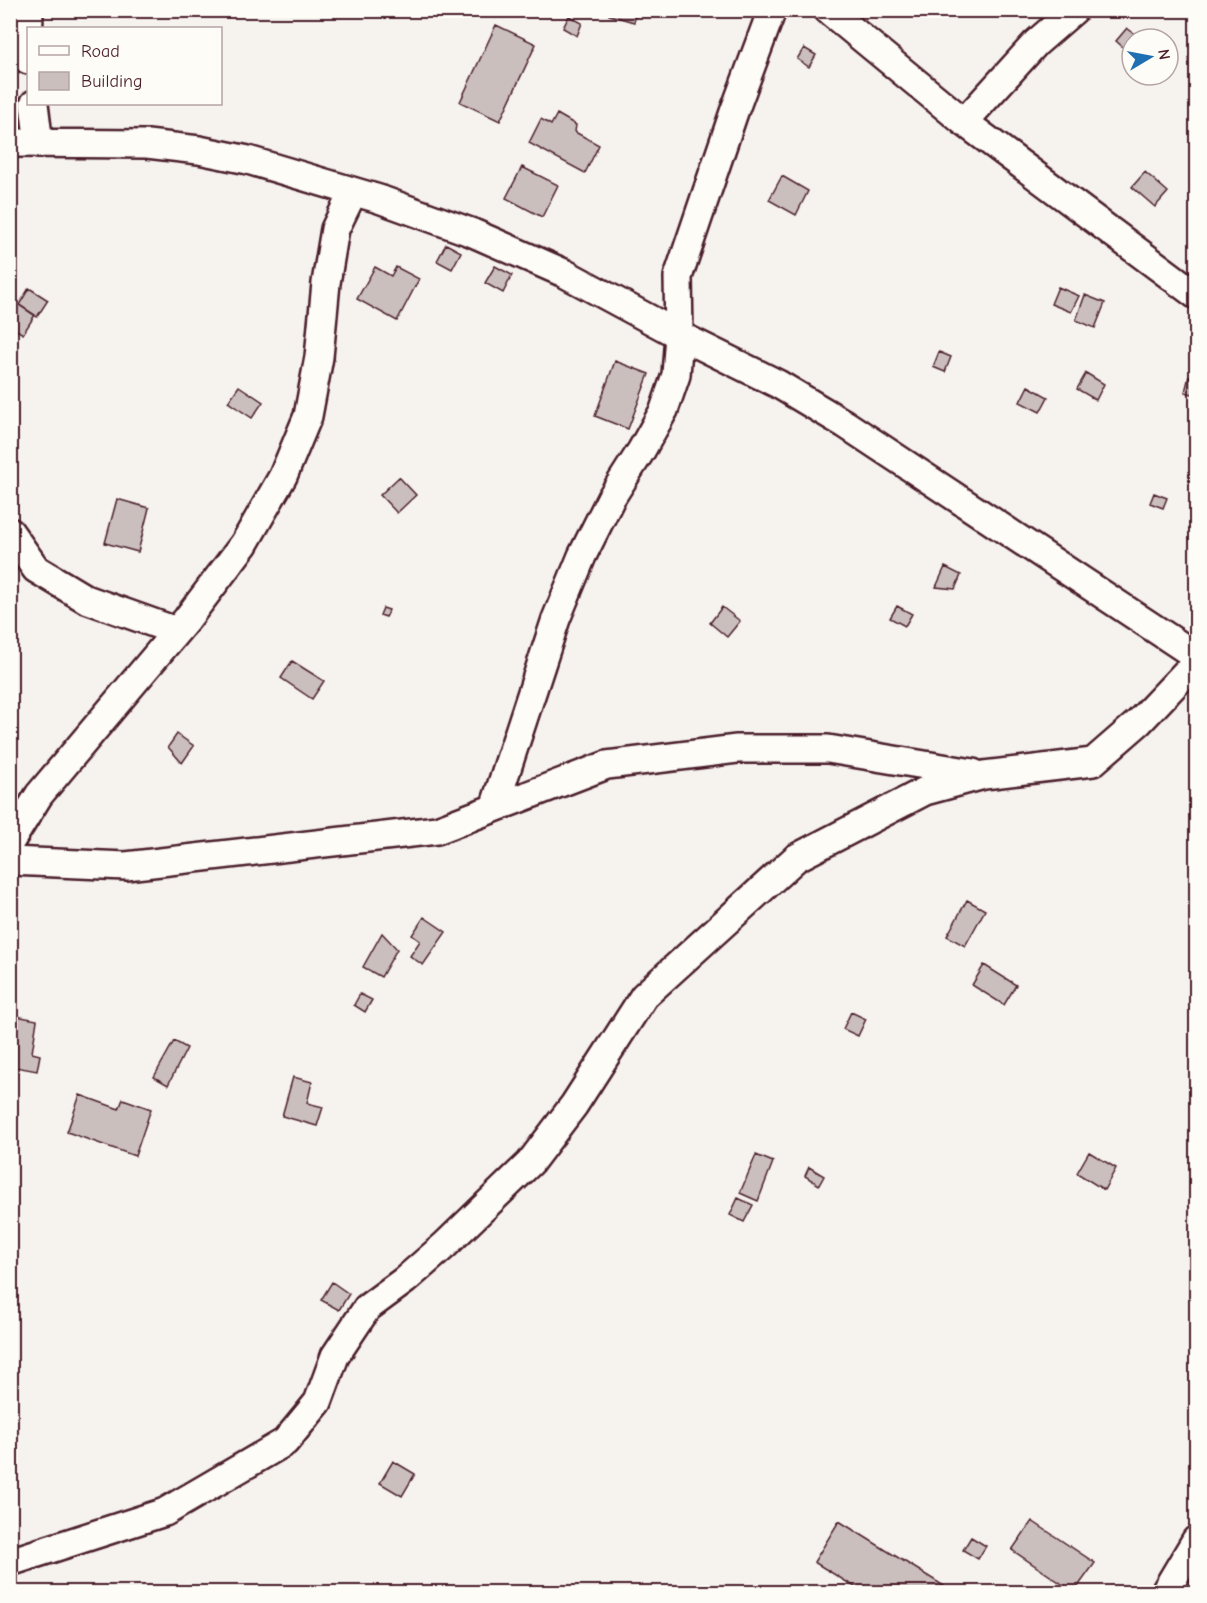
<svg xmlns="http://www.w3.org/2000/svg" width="1207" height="1603" font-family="'Comic Neue',sans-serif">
  <rect width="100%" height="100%" fill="#f6f3ef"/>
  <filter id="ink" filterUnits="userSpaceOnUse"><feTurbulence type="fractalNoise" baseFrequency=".0167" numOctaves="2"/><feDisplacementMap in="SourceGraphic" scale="12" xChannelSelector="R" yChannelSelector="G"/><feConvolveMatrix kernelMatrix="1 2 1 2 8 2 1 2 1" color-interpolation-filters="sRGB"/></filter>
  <g filter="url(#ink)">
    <path fill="#cbbfbe" stroke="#4a1f2b" stroke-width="1.5" d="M 610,10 L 637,10 L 634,22 L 609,15 Z
      M 569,16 L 582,23 L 577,36 L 563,28 Z
      M 496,25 L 536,44 L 500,121 L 460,102 Z
      M 1127,28 L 1141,39 L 1132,39 L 1132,55 L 1116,41 Z
      M 804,48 L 816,55 L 809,67 L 797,59 Z
      M 557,114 L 576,125 L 575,132 L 599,145 L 585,173 L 529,143 L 541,119 L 551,125 Z
      M 522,167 L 558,185 L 542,217 L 506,198 Z
      M 1145,172 L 1168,192 L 1155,207 L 1132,187 Z
      M 782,176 L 808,191 L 796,215 L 769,200 Z
      M 446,244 L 461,252 L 452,269 L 437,261 Z
      M 495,266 L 512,275 L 503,293 L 485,283 Z
      M 375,267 L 391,276 L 396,267 L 419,279 L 397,321 L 357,299 Z
      M 1058,287 L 1079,296 L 1071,312 L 1051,304 Z
      M 29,288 L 48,300 L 37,317 L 19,305 Z
      M 1085,295 L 1105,303 L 1095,328 L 1076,320 Z
      M 10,299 L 35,315 L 23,334 L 10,326 Z
      M 939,352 L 951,357 L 945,372 L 933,367 Z
      M 615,361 L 649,374 L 628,429 L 595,416 Z
      M 1086,373 L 1104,384 L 1096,400 L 1077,389 Z
      M 1189,376 L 1196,378 L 1196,395 L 1185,392 Z
      M 239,386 L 263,402 L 252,418 L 228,402 Z
      M 1028,386 L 1048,397 L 1040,412 L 1020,402 Z
      M 399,477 L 416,495 L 397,513 L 380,495 Z
      M 1154,493 L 1167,498 L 1163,508 L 1150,503 Z
      M 117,499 L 149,508 L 138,552 L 105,543 Z
      M 945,567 L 961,575 L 955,589 L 936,587 Z
      M 897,606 L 912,614 L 905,626 L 890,618 Z
      M 722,607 L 740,621 L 727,637 L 710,623 Z
      M 383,608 L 389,610 L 386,617 L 380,615 Z
      M 292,661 L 324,681 L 312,699 L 281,678 Z
      M 177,734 L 194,746 L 182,763 L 168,747 Z
      M 967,900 L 985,910 L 965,946 L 947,936 Z
      M 424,917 L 446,932 L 423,965 L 410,956 L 420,941 L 412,935 Z
      M 382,933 L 397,949 L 381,977 L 363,967 Z
      M 984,965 L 1016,985 L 1004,1005 L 972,985 Z
      M 360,994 L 372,1000 L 365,1012 L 354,1005 Z
      M 851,1012 L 866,1019 L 858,1036 L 843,1029 Z
      M 16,1016 L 37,1020 L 32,1053 L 40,1055 L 37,1071 L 10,1066 L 10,1050 Z
      M 174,1041 L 187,1048 L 168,1085 L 154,1077 Z
      M 293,1077 L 312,1082 L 307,1103 L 323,1107 L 317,1126 L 282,1116 Z
      M 80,1095 L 119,1109 L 123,1099 L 151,1109 L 135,1156 L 67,1132 Z
      M 1089,1152 L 1116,1168 L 1104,1190 L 1077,1173 Z
      M 756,1155 L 773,1162 L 758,1201 L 740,1193 Z
      M 809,1167 L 824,1176 L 819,1185 L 805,1176 Z
      M 738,1198 L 753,1205 L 744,1222 L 730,1215 Z
      M 332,1282 L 349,1294 L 339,1310 L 321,1300 Z
      M 393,1461 L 415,1474 L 402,1496 L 380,1483 Z
      M 839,1521 L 944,1586 L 940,1592 L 863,1592 L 814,1562 Z
      M 1032,1521 L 1095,1563 L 1074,1592 L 1012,1550 Z
      M 971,1537 L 986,1546 L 978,1559 L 963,1550 Z"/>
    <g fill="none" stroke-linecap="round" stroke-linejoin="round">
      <defs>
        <path id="street" d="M 828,10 L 964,122 L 1196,295
          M 28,60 L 29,10
          M 34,104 L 39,144
          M 964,122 L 1036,43 L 1074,10
          M 10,143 L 147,144 L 199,150 L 248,160 L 379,199 L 473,233 L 564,273 L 679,335 L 778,384 L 845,424 L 1196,656
          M 10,532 L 36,569 L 86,599 L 176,631
          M 494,808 L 556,619 L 582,556 L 611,498 L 641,451 L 664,410 L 676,375 L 679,335 L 678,277 L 734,112 L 772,10
          M 10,842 L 39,795 L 187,619 L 244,544 L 283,476 L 308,416 L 319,357 L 326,283 L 335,229 L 353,192
          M 10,861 L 126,866 L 437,830 L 607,765 L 737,749 L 828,749 L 973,773
          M 10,1562 L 165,1512 L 285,1442 L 318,1402 L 335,1356 L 367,1308 L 405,1280 L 445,1245 L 530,1163 L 574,1105 L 644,996 L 796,858 L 925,791 L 984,775 L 1093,762 L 1139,722 L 1196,662
          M 1165,1592 L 1196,1540"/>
      </defs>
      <use href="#street" stroke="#4a1f2b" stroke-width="32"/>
      <use href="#street" stroke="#fdfcf7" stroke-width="27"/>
    </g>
  </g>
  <rect width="1207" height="1603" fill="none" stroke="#fdfcf7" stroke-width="36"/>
  <rect x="18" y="18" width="1171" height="1567" fill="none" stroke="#4a1f2b" stroke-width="2" filter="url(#ink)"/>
  <rect x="27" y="27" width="195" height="78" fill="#fdfcf7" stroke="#b5a4a5" stroke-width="1.5"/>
  <rect x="39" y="46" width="30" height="9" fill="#fdfcf7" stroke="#b5a4a5" stroke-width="1.5"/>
  <text x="81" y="57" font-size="18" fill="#4a1f2b">Road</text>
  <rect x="39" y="72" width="30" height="18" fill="#cbbfbe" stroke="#b5a4a5" stroke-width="1.5"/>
  <text x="81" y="87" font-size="18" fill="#4a1f2b">Building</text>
  <g transform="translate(1150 57) rotate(80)"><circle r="28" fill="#fdfcf7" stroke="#b5a4a5" stroke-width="1.5"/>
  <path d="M0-4.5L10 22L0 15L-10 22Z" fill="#1f6fb2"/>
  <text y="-9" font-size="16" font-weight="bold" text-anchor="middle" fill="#4a1f2b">N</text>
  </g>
</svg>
